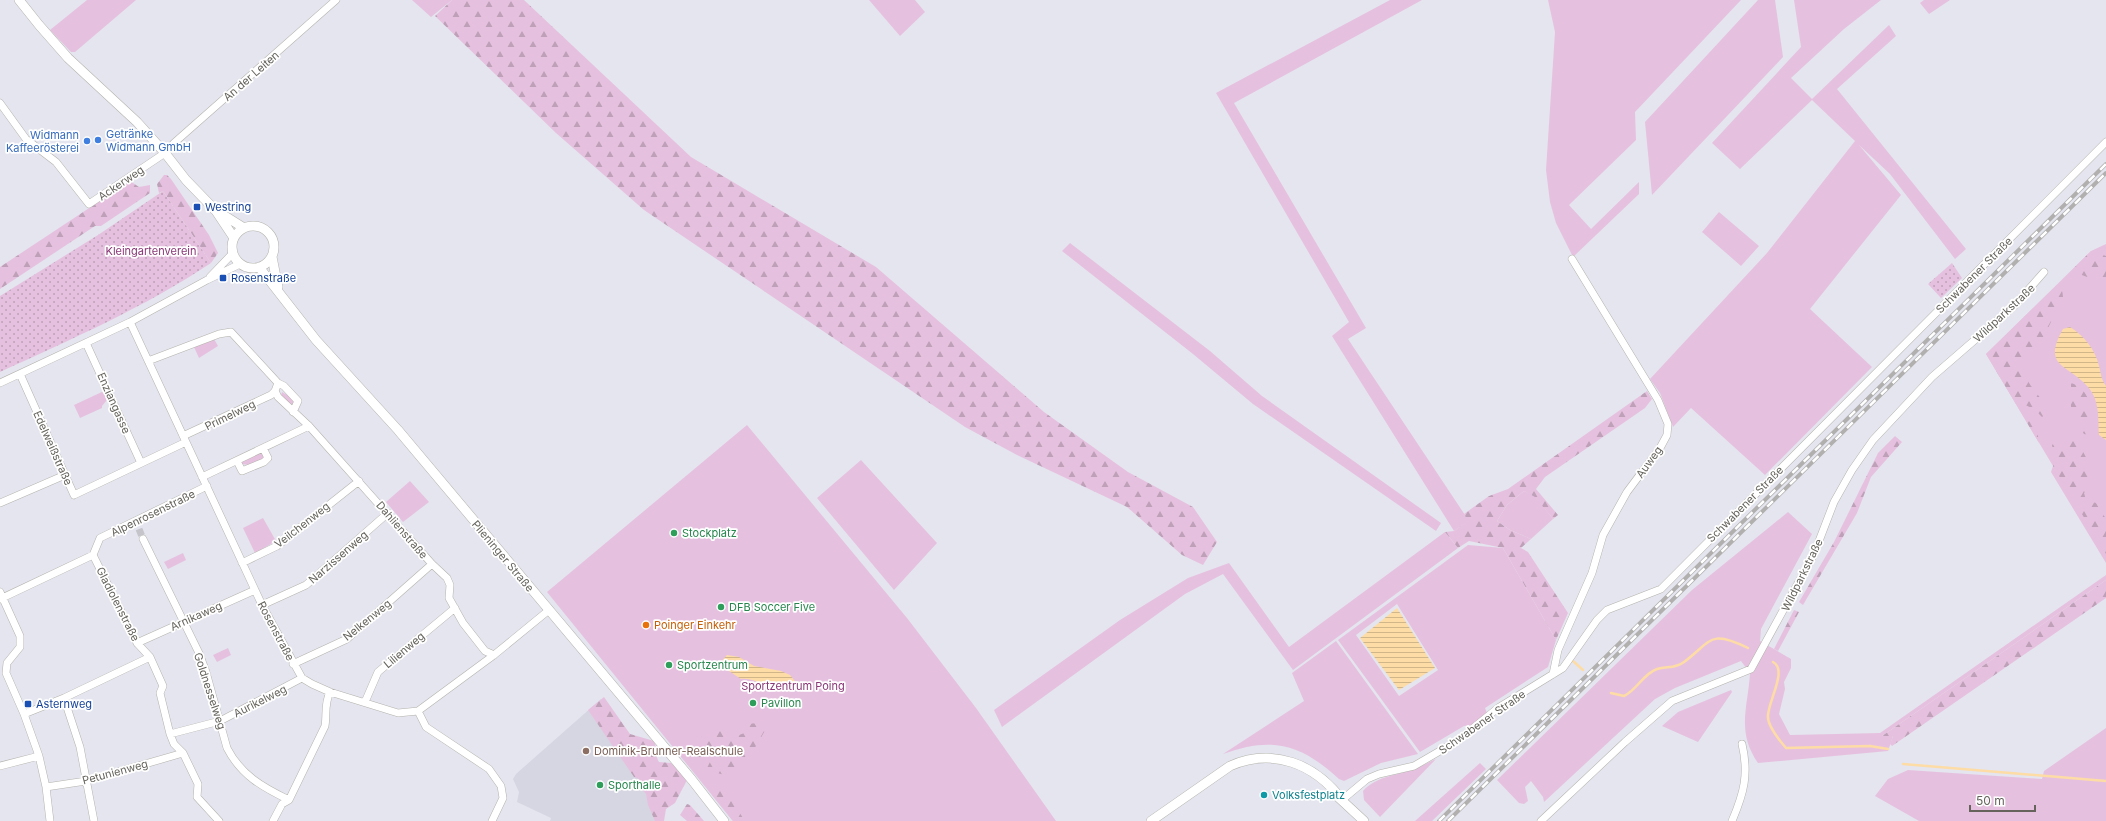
<svg xmlns="http://www.w3.org/2000/svg" width="2106" height="821" font-family="Inter,sans-serif">
  <defs>
    <pattern id="forest-firs" width="22" height="20" patternUnits="userSpaceOnUse"><rect width="22" height="20" fill="#e6c1df"/><path d="M5 1l3.5 6h-7zM16 11l3.5 6h-7z" fill="#bea0b8"/></pattern>
    <pattern id="garden-dots" width="8" height="8" patternUnits="userSpaceOnUse"><rect width="8" height="8" fill="#e6c1df"/><path d="M2 2h.1M6 6h.1" fill="none" stroke="#bea0b8" stroke-width="1.8" stroke-linecap="round"/></pattern>
    <pattern id="water-rules" width="6" height="5" patternUnits="userSpaceOnUse"><rect width="6" height="5" fill="#fedca5"/><path d="M0 2.5h6" fill="none" stroke="#d1b68a"/></pattern>
  </defs>
  <rect width="100%" height="100%" fill="#e4e5ef"/>
  <path fill="#d5d6e1" d="M 601,699 L 622,729 L 660,821 L 550,821 L 551,818 L 517,802 L 519,792 L 513,779 L 516,774 Z"/>
  <path fill="#e6c1df" fill-rule="evenodd" d="M 87,0 L 136,0 L 75,52 L 71,52 L 50,30 Z
    M 412,0 L 452,0 L 431,17 Z
    M 869,0 L 915,0 L 925,12 L 900,36 Z
    M 1390,0 L 1422,0 L 1234,103 L 1366,328 L 1348,339 L 1469,521 L 1454,531 L 1332,336 L 1349,322 L 1216,93 Z
    M 1548,0 L 1741,0 L 1635,112 L 1636,140 L 1569,205 L 1591,229 L 1639,182 L 1639,194 L 1573,257 L 1556,223 L 1550,202 L 1546,170 L 1555,32 Z
    M 1758,0 L 1775,0 L 1783,57 L 1652,195 L 1645,122 Z
    M 1794,0 L 1881,0 L 1844,29 L 1791,78 L 1812,99 L 1889,25 L 1896,36 L 1837,89 L 1966,249 L 1955,259 L 1890,174 L 1859,145 L 1901,195 L 1810,309 L 1872,367 L 1765,475 L 1691,408 L 1673,427 L 1660,393 L 1650,379 L 1767,253 L 1855,141 L 1812,100 L 1740,169 L 1712,143 L 1801,47 Z
    M 1924,0 L 1950,0 L 1929,14 L 1920,3 Z
    M 1719,212 L 1759,246 L 1741,266 L 1702,232 Z
    M 1070,243 L 1210,351 L 1262,396 L 1441,523 L 1436,531 L 1253,404 L 1193,354 L 1062,251 Z
    M 2106,244 L 2106,563 L 2051,472 L 2053,466 L 1986,354 L 2091,251 Z
    M 214,339 L 218,346 L 199,358 L 194,347 Z
    M 104,391 L 107,400 L 102,406 L 102,408 L 80,418 L 74,405 Z
    M 282,392 L 292,398 L 295,404 L 290,405 L 281,396 Z
    M 747,425 L 907,618 L 976,708 L 1056,821 L 733,821 L 547,592 Z
    M 261,450 L 265,458 L 249,465 L 242,464 L 241,461 Z
    M 861,460 L 937,543 L 894,590 L 817,498 Z
    M 410,481 L 429,502 L 403,522 L 386,502 Z
    M 1524,491 L 1535,496 L 1553,519 L 1531,539 L 1510,530 L 1497,521 L 1507,505 Z
    M 1788,512 L 1812,534 L 1761,629 L 1760,641 L 1791,659 L 1791,668 L 1784,682 L 1785,689 L 1779,714 L 1790,735 L 1880,733 L 2106,575 L 2106,580 L 1882,736 L 1893,736 L 1888,751 L 1758,763 C 1736,731 1748,708 1750,673 L 1741,661 L 1675,688 L 1655,699 L 1544,802 L 1543,797 L 1531,781 L 1525,787 L 1528,801 L 1524,804 L 1519,803 L 1497,780 L 1692,590 Z
    M 263,518 L 276,541 L 255,553 L 243,528 Z
    M 1445,532 L 1458,548 L 1293,670 L 1223,574 L 1185,594 L 1002,727 L 994,710 L 1120,620 L 1188,578 L 1229,563 L 1289,647 Z
    M 1468,545 L 1503,548 L 1556,640 L 1548,667 L 1485,708 L 1487,713 L 1471,725 L 1464,726 L 1420,752 L 1338,640 ZM 1397,604 L 1438,670 L 1399,696 L 1356,635 Z
    M 183,553 L 186,560 L 168,569 L 164,562 Z
    M 1336,641 L 1418,754 L 1381,763 L 1344,781 L 1339,779 C 1301,744 1272,736 1223,754 L 1304,701 L 1292,673 Z
    M 228,648 L 231,655 L 217,662 L 213,655 Z
    M 1731,690 L 1732,692 L 1698,742 L 1662,726 L 1678,712 Z
    M 2106,728 L 2106,821 L 1919,821 L 1875,796 L 1888,779 L 1908,770 L 2042,779 L 2044,771 Z
    M 1436,759 L 1380,817 L 1364,800 L 1363,791 C 1377,776 1395,776 1414,769 C 1421,767 1429,762 1436,759 Z
    M 1480,763 L 1486,769 L 1432,821 L 1415,821 Z"/>
  <path fill="url(#forest-firs)" d="M 452,0 L 524,0 L 691,157 L 876,267 L 1044,412 L 1128,472 L 1193,507 L 1217,542 L 1203,565 L 1182,555 L 1127,507 L 1017,455 L 965,427 L 644,210 L 556,133 L 435,16 Z
    M 164,175 L 167,175 L 171,179 L 209,235 L 218,253 L 211,263 L 163,191 L 159,193 L 157,184 Z
    M 130,181 L 139,187 L 150,185 L 150,193 L 101,226 L 95,226 L 0,289 L 0,267 Z
    M 2091,251 L 2106,256 L 2106,284 L 2071,271 Z
    M 2057,285 L 2062,289 L 2063,297 L 2037,351 L 2028,361 L 2023,371 C 2028,386 2041,396 2049,411 L 2042,417 L 2034,409 L 2023,404 L 2037,429 L 2039,443 L 1986,354 Z
    M 2071,383 C 2093,390 2094,417 2090,435 L 2084,434 L 2071,416 Z
    M 1647,391 L 1652,399 L 1645,408 L 1545,477 L 1536,489 L 1558,515 L 1553,519 L 1535,497 L 1524,491 L 1507,505 L 1497,521 L 1510,530 L 1531,539 L 1521,548 L 1528,552 L 1568,613 L 1556,640 L 1503,548 L 1469,541 L 1458,548 L 1445,532 L 1454,531 L 1468,521 L 1464,514 L 1489,496 L 1508,489 Z
    M 1895,436 L 1902,442 L 1871,477 L 1857,513 L 1803,605 L 1799,602 L 1834,542 L 1878,453 Z
    M 2072,437 C 2085,451 2090,464 2094,482 L 2084,493 L 2086,500 L 2096,503 L 2106,519 L 2106,554 L 2053,466 L 2054,457 L 2052,445 L 2059,438 Z
    M 2106,580 L 2106,598 L 1892,746 L 1890,744 L 1893,736 L 1882,736 Z
    M 1794,610 L 1799,612 L 1778,651 L 1774,649 Z
    M 604,697 L 630,734 L 654,741 C 657,748 655,756 659,762 L 671,763 L 687,780 L 675,803 L 666,809 L 664,821 L 655,821 L 648,805 L 646,794 L 637,784 L 639,779 L 634,777 L 588,710 Z
    M 758,723 L 768,725 C 759,741 751,757 736,769 L 736,778 L 706,770 L 711,760 L 706,758 L 696,758 L 703,743 L 701,734 L 707,734 L 713,740 L 720,730 L 728,729 L 739,735 L 747,732 L 747,724 Z
    M 717,789 L 726,792 L 745,821 L 733,821 L 712,795 Z
    M 687,804 L 690,805 L 704,821 L 687,821 L 680,815 Z"/>
  <path fill="url(#garden-dots)" d="M 163,191 L 211,263 C 145,307 72,339 0,372 L 0,296 L 98,235 Z
    M 1952,263 L 1962,278 L 1941,298 L 1928,284 Z"/>
  <path fill="url(#water-rules)" d="M 2070,327 C 2084,336 2095,349 2099,366 C 2101,374 2101,379 2106,386 L 2106,440 L 2099,435 C 2098,419 2100,400 2088,387 C 2069,364 2041,368 2063,329 Z
    M 1397,608 L 1435,668 L 1399,690 L 1360,638 Z
    M 727,655 L 739,657 L 754,666 L 781,671 L 790,675 L 797,684 C 782,703 760,676 741,679 L 723,667 L 721,662 Z"/>
  <g fill="none" stroke-linecap="round" stroke-linejoin="round">
    <path stroke="#fedca5" stroke-width="2.5" d="M 1573,661 L 1583,670
      M 1773,662 C 1788,670 1768,701 1768,716 C 1767,725 1780,741 1786,748 L 1870,746 L 1888,749
      M 1611,693 L 1624,696 C 1637,690 1643,674 1657,669 C 1667,666 1675,669 1684,662 C 1712,641 1709,629 1748,648
      M 1903,764 L 2106,781"/>
    <path stroke="#c4c4ca" stroke-width="7" stroke-dasharray="7 3.5" stroke-linecap="butt" d="M 139,529 L 143,539"/>
    <defs>
      <path id="minor" d="M 0,103 L 26,139 L 56,162 L 89,204 L 165,153 L 174,143 L 336,0
        M 210,277 L 233,253
        M 130,322 L 262,605 L 302,678 L 312,684 L 330,692 L 398,713 L 418,711 L 494,655 L 549,610
        M 86,343 L 141,463
        M 148,361 L 219,334 L 231,332 L 278,383 L 275,391 L 278,397 L 309,426 L 432,564 L 447,578 L 450,585 L 449,598 L 463,623 L 485,651 L 494,655
        M 20,374 L 74,495 L 186,442
        M 0,383 L 130,322 L 207,280 L 240,264
        M 278,383 L 284,386 L 298,401 L 293,412
        M 183,436 L 271,395 L 275,391
        M 237,461 L 242,471 L 264,462 L 268,458 L 263,448
        M 202,477 L 309,426
        M 0,503 L 65,475
        M 143,539 L 199,653 L 206,672 L 227,748 C 241,775 262,787 289,800
        M 93,555 L 137,643 L 150,657 L 163,686 L 160,693 L 170,734 L 174,744 L 183,753 L 198,784 L 197,797 L 219,821
        M 242,563 L 277,546 L 359,481
        M 0,592 L 20,636 L 20,647 L 7,663 L 6,673 L 24,714 L 39,756 L 46,787 L 50,821
        M 0,599 L 93,555 L 100,538 L 207,486
        M 262,605 L 306,585 L 388,513
        M 137,643 L 255,590
        M 293,664 L 347,639 L 432,564
        M 1553,674 L 1558,650 L 1592,573 L 1603,535 L 1627,492 L 1660,448 L 1667,435 L 1668,424 L 1658,400 L 1572,259
        M 64,698 L 80,747 L 94,821
        M 365,702 L 378,672 L 455,608
        M 418,711 L 426,727 L 489,769 L 501,786 L 503,798 L 492,821
        M 24,714 L 64,698 L 150,657
        M 170,734 L 220,721 L 302,678
        M 0,766 L 39,756
        M 46,787 L 86,781 L 183,753
        M 1342,800 L 1367,779 L 1379,774 L 1414,766 L 1457,741 L 1498,708 L 1563,668 L 1597,620 L 1607,610 L 1661,589 L 2106,142
        M 273,821 L 282,804 L 289,800 L 325,726 C 327,714 324,704 330,692
        M 1541,821 L 1625,742 L 1672,701 L 1751,669 L 1814,554 L 1834,502 L 1852,470 L 1873,440 L 1932,377 L 2014,306 L 2044,272
        M 1732,821 C 1744,793 1749,774 1742,744"/>
      <path id="tertiary" d="M 19,0 L 39,25 L 68,58 L 137,122 L 165,153 L 186,180 L 216,211 L 234,238
        M 217,211 L 244,228
        M232 247a21 21 0 1 1 42 0a21 21 0 1 1-42 0Z
        M 272,257 L 278,287
        M 259,267 L 316,340 L 398,430 L 692,780 L 724,821
        M 1337,796 L 1364,821
        M 1151,821 L 1230,766 C 1273,747 1315,764 1342,800"/>
    </defs>
    <use href="#minor" stroke="#b4b3ad" stroke-width="8"/>
    <use href="#tertiary" stroke="#b4b3ad" stroke-width="10"/>
    <use href="#minor" stroke="#fff" stroke-width="7"/>
    <use href="#tertiary" stroke="#fff" stroke-width="9"/>
    <defs>
      <path id="rail" d="M 1439,821 L 2106,164
        M 1448,821 L 2106,173"/>
    </defs>
    <use href="#rail" stroke="#b1b0af" stroke-width="4"/>
    <use href="#rail" stroke="#fff" stroke-width="2.5" stroke-dasharray="8" stroke-linecap="butt"/>
  </g>
  <g fill="#3f7fe0" stroke="#fff" stroke-width="1.5">
    <circle cx="98" cy="140" r="4"/>
    <circle cx="87" cy="141" r="4"/>
  </g>
  <g fill="#1a4fb4" stroke="#fff" stroke-width="1.5">
    <rect x="193" y="203" width="8" height="8" rx="2"/>
    <rect x="219" y="274" width="8" height="8" rx="2"/>
    <rect x="24" y="700" width="8" height="8" rx="2"/>
  </g>
  <g fill="#2e9e5b" stroke="#fff" stroke-width="1.5">
    <circle cx="674" cy="533" r="4"/>
    <circle cx="721" cy="607" r="4"/>
    <circle cx="669" cy="665" r="4"/>
    <circle cx="753" cy="703" r="4"/>
    <circle cx="600" cy="785" r="4"/>
  </g>
  <circle fill="#e8710a" stroke="#fff" stroke-width="1.5" cx="646" cy="625" r="4"/>
  <circle fill="#8d6e63" stroke="#fff" stroke-width="1.5" cx="586" cy="751" r="4"/>
  <circle fill="#0f9aa8" stroke="#fff" stroke-width="1.5" cx="1264" cy="795" r="4"/>
  <g text-anchor="middle" dominant-baseline="central" stroke-width="3.5" stroke-linejoin="round" paint-order="stroke">
    <g font-size="11" fill="#65635c" stroke="#fff">
      <text transform="translate(251 76) rotate(-41)">An der Leiten</text>
      <text transform="translate(121 183) rotate(-34)">Ackerweg</text>
      <text transform="translate(1974 275) rotate(-45)">Schwabener Straße</text>
      <text transform="translate(2004 313) rotate(-43)">Wildparkstraße</text>
      <text transform="translate(114 403) rotate(66)">Enziangasse</text>
      <text transform="translate(230 415) rotate(-26)">Primelweg</text>
      <text transform="translate(53 448) rotate(66)">Edelweißstraße</text>
      <text transform="translate(1649 462) rotate(-54)">Auweg</text>
      <text transform="translate(1745 504) rotate(-45)">Schwabener Straße</text>
      <text transform="translate(153 513) rotate(-26)">Alpenrosenstraße</text>
      <text transform="translate(302 525) rotate(-38)">Veilchenweg</text>
      <text transform="translate(402 530) rotate(49)">Dahlienstraße</text>
      <text transform="translate(503 556) rotate(50)">Plieninger Straße</text>
      <text transform="translate(338 557) rotate(-41)">Narzissenweg</text>
      <text transform="translate(1802 575) rotate(-64)">Wildparkstraße</text>
      <text transform="translate(118 604) rotate(63)">Gladiolenstraße</text>
      <text transform="translate(196 616) rotate(-24)">Arnikaweg</text>
      <text transform="translate(367 620) rotate(-39)">Nelkenweg</text>
      <text transform="translate(276 631) rotate(62)">Rosenstraße</text>
      <text transform="translate(404 650) rotate(-40)">Lilienweg</text>
      <text transform="translate(210 691) rotate(72)">Goldnesselweg</text>
      <text transform="translate(260 701) rotate(-27)">Aurikelweg</text>
      <text transform="translate(1482 722) rotate(-35)">Schwabener Straße</text>
      <text transform="translate(115 772) rotate(-15)">Petunienweg</text>
    </g>
    <g font-size="11" fill="#366cbe" stroke="#fff" text-anchor="start">
      <text x="106" y="134">Getränke<tspan x="106" dy="13">Widmann GmbH</tspan></text>
      <text x="79" y="135" text-anchor="end">Widmann<tspan x="79" dy="13">Kaffeerösterei</tspan></text>
    </g>
    <g font-size="11" fill="#164399" stroke="#fff" text-anchor="start">
      <text x="205" y="207">Westring</text>
      <text x="231" y="278">Rosenstraße</text>
      <text x="36" y="704">Asternweg</text>
    </g>
    <g font-size="11" fill="#893777" stroke="#fff">
      <text x="151" y="251">Kleingartenverein</text>
      <text x="793" y="686">Sportzentrum Poing</text>
    </g>
    <g font-size="11" fill="#27864d" stroke="#fff" text-anchor="start">
      <text x="682" y="533">Stockplatz</text>
      <text x="729" y="607">DFB Soccer Five</text>
      <text x="677" y="665">Sportzentrum</text>
      <text x="761" y="703">Pavillon</text>
      <text x="608" y="785">Sporthalle</text>
    </g>
    <g font-size="11" fill="#c56008" stroke="#fff" text-anchor="start">
      <text x="654" y="625">Poinger Einkehr</text>
    </g>
    <g font-size="11" fill="#785e54" stroke="#fff" text-anchor="start">
      <text x="594" y="751">Dominik-Brunner-Realschule</text>
    </g>
    <g font-size="11" fill="#0d838f" stroke="#fff" text-anchor="start">
      <text x="1272" y="795">Volksfestplatz</text>
    </g>
  </g>
  <path d="M1970 805v6h65v-6" fill="none" stroke="#65635c" stroke-width="2"/>
  <text x="1976" y="805" font-size="12" fill="#65635c" stroke="#ffffff" stroke-width="3" paint-order="stroke">50 m</text>
</svg>
